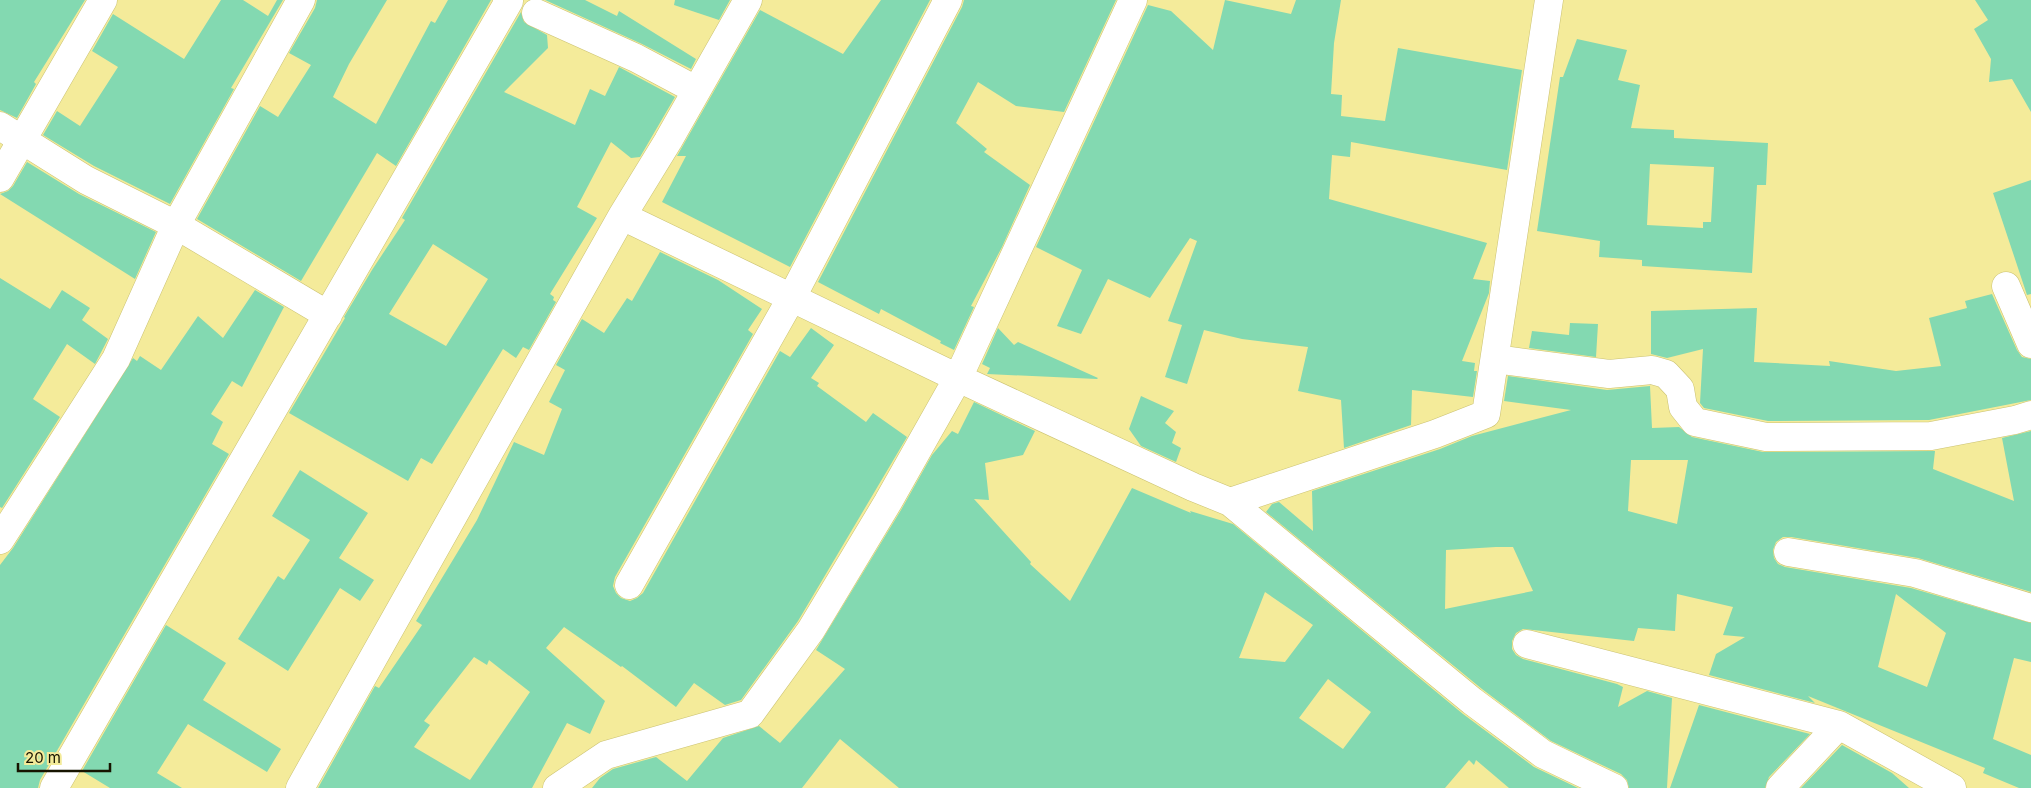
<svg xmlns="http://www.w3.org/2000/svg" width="2031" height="788" font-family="Inter,sans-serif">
  <rect width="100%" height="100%" fill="#f4eb9a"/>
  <path fill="#83d9b1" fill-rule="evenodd" d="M 0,0 L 85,0 L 34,82 L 36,84 L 17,118 L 0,110 Z
    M 221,0 L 243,0 L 268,16 L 277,0 L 283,0 L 231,88 L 234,89 L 170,204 L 94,166 L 43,135 L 57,111 L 80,126 L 118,67 L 92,51 L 113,14 L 184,59 Z
    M 317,0 L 387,0 L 349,64 L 333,97 L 376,124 L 431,21 L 435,23 L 448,0 L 491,0 L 396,166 L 377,153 L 301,281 L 197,219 L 260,106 L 278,117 L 311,65 L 289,53 L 315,8 Z
    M 545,0 L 585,0 L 617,16 L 619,11 L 696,59 L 691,69 L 642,44 Z
    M 675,0 L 730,0 L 719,20 L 674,5 Z
    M 881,0 L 930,0 L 790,267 L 662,202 L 686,156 L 677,156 L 760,10 L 843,54 Z
    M 964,0 L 1116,0 L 1064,112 L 1016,106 L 978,82 L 956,123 L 987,149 L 984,152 L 1030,185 L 1002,247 L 971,306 L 974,307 L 954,350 L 940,343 L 941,341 L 881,309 L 879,314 L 818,282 L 962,7 Z
    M 1225,0 L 1291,14 L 1296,0 L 1341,0 L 1334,43 L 1331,94 L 1342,95 L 1341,116 L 1385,121 L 1398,48 L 1522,70 L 1507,170 L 1351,142 L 1350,157 L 1332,155 L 1329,199 L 1487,243 L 1473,279 L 1490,281 L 1489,293 L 1462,361 L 1475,363 L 1474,371 L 1477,371 L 1473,397 L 1412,390 L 1411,425 L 1344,448 L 1341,400 L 1298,391 L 1308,347 L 1242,339 L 1204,330 L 1187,384 L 1165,377 L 1182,325 L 1168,321 L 1197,241 L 1190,238 L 1150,298 L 1108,279 L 1081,334 L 1057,326 L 1082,270 L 1036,247 L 1148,5 L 1171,11 L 1213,50 Z
    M 1975,0 L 2031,0 L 2031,112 L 2012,79 L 1989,82 L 1991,59 L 1974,29 L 1988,20 Z
    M 521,12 L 524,22 L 547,35 L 548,48 L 504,92 L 575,125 L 590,89 L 605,96 L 619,67 L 675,97 L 640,157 L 631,158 L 611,142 L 577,207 L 597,218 L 550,294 L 554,297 L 553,300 L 556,302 L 529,350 L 523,347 L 516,358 L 503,349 L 432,464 L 421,458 L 408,481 L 289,413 L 345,318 L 344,317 L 372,270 L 405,220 L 402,218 ZM 433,244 L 488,279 L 446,346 L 389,314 Z
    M 1577,39 L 1627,50 L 1618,80 L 1640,85 L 1631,128 L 1674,130 L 1674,138 L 1768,143 L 1766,185 L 1757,185 L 1752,273 L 1642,266 L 1642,260 L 1599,257 L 1600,241 L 1537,231 L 1560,77 L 1563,77 ZM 1650,164 L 1714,167 L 1711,222 L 1703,222 L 1703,228 L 1647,225 Z
    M 27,162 L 79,194 L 156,232 L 135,279 L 0,194 L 8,191 L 13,186 Z
    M 2031,180 L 2031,294 L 2027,295 L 1993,193 Z
    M 660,252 L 718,280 L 762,309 L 748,330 L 753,334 L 615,577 L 613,586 L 616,593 L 621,598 L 630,601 L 637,598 L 643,593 L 780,351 L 790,357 L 811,328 L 834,345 L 811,378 L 819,383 L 817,386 L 866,422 L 873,413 L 907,437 L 798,621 L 741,700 L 725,705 L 694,683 L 676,707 L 622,666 L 621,667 L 564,627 L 546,648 L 605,701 L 590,734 L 567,723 L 532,788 L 318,788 L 375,686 L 379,688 L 422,625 L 416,621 L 477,520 L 514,442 L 544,455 L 562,409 L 549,402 L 565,370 L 556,365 L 582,319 L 604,333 L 627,298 L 632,301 ZM 474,657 L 487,665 L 489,660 L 530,692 L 470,780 L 414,747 L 430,725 L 424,721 Z
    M 0,278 L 50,309 L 62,290 L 90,308 L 82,320 L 108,339 L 95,364 L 67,344 L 33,399 L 60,417 L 2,508 L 0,507 Z
    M 255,290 L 284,307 L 242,387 L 232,381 L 211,414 L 223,422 L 212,444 L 229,454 L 40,780 L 38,788 L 0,788 L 0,565 L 13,548 L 133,358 L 137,361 L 140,356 L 161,370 L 198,316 L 223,338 Z
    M 1992,294 L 2017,350 L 2022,357 L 2031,359 L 2031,400 L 1929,420 L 1768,421 L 1704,408 L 1700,403 L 1703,349 L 1667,358 L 1651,354 L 1651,311 L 1757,308 L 1754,362 L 1830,366 L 1829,361 L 1896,371 L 1941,366 L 1929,318 L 1967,308 L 1965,301 Z
    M 1570,323 L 1598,324 L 1596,357 L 1529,348 L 1532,331 L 1569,335 Z
    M 998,328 L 1014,345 L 1018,342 L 1098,378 L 1097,379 L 987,374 L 990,368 L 982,364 Z
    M 1508,376 L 1607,390 L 1650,386 L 1652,428 L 1679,427 L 1692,437 L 1763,452 L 1935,451 L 1933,469 L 2014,501 L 2002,438 L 2031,431 L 2031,592 L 1918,558 L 1791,537 L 1783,537 L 1776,542 L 1773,550 L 1774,558 L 1778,564 L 1785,567 L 1911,588 L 2031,623 L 2031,662 L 2014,658 L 1993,739 L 2031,755 L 2031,788 L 2019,788 L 1983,773 L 1985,768 L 1808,696 L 1815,703 L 1709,675 L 1716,654 L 1745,637 L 1723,635 L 1733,607 L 1677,594 L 1675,631 L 1638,628 L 1634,641 L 1523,629 L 1516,633 L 1512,641 L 1512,649 L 1516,655 L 1523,659 L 1617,684 L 1623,687 L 1618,707 L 1647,691 L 1672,698 L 1667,788 L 1629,788 L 1627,780 L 1621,774 L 1551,741 L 1482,689 L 1266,512 L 1272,504 L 1279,502 L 1313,531 L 1312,491 L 1440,449 L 1472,436 L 1571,410 L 1504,401 ZM 1631,460 L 1688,460 L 1677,524 L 1628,511 ZM 1496,547 L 1513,547 L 1533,591 L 1445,609 L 1446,550 ZM 1896,594 L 1946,633 L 1927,687 L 1878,667 Z
    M 1141,396 L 1174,411 L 1165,423 L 1176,432 L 1172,443 L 1181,448 L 1176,462 L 1141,446 L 1129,429 Z
    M 974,402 L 1035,431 L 1023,455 L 985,463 L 989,500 L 974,499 L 1031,562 L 1030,564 L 1070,601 L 1132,488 L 1191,513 L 1190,511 L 1233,524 L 1463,714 L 1534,767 L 1578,788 L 1509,788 L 1476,760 L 1474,765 L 1469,760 L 1445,788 L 899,788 L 840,739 L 802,788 L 592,788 L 600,778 L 613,769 L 656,757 L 687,781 L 723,738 L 759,726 L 780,743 L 845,669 L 816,650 L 901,510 L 932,455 L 952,431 L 958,434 ZM 1265,592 L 1313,625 L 1285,662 L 1239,658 ZM 1328,679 L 1371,712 L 1343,749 L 1299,718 Z
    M 300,470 L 368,513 L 339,558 L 374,580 L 360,601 L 340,588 L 288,671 L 238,639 L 278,576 L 284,580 L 310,540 L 272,516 Z
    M 166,625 L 226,663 L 203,700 L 281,749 L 267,772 L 188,724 L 157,773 L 182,788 L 110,788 L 82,771 Z
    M 1699,705 L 1810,734 L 1769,777 L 1765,788 L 1670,788 Z
    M 1842,745 L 1892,773 L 1909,788 L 1801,788 Z"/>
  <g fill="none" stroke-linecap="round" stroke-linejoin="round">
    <defs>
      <path id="minor" d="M 301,0 L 176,225 L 328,315
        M 536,13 L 636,58 L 696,90
        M 0,126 L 86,180 L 176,225 L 116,359 L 0,540
        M 0,178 L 103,0
        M 622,216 L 958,378 L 1193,487 L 1230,502 L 1472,701 L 1543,754 L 1614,788
        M 2006,286 L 2031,344
        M 1495,359 L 1609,374 L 1652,370 L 1666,374 L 1680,389 L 1683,407 L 1695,422 L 1766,437 L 1931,436 L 2015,420 L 2031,415
        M 1230,502 L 1435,434 L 1486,414 L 1549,0
        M 1788,552 L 1915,573 L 2031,608
        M 629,585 L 792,297 L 948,0
        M 1527,644 L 1839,725
        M 54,788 L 509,1 L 507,0
        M 300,788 L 622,216 L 668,141 L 748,0
        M 557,788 L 606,755 L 750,714 L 811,630 L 888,502 L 958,378 L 1133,0
        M 1780,788 L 1839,725 L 1952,788"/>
    </defs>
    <use href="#minor" stroke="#cbc272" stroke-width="29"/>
    <use href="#minor" stroke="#fff" stroke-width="28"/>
  </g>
  <path d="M18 763v8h92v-8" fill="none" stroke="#171400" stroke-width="2.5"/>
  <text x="25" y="763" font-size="15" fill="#171400" stroke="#f4eb9a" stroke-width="4" paint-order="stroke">20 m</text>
</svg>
